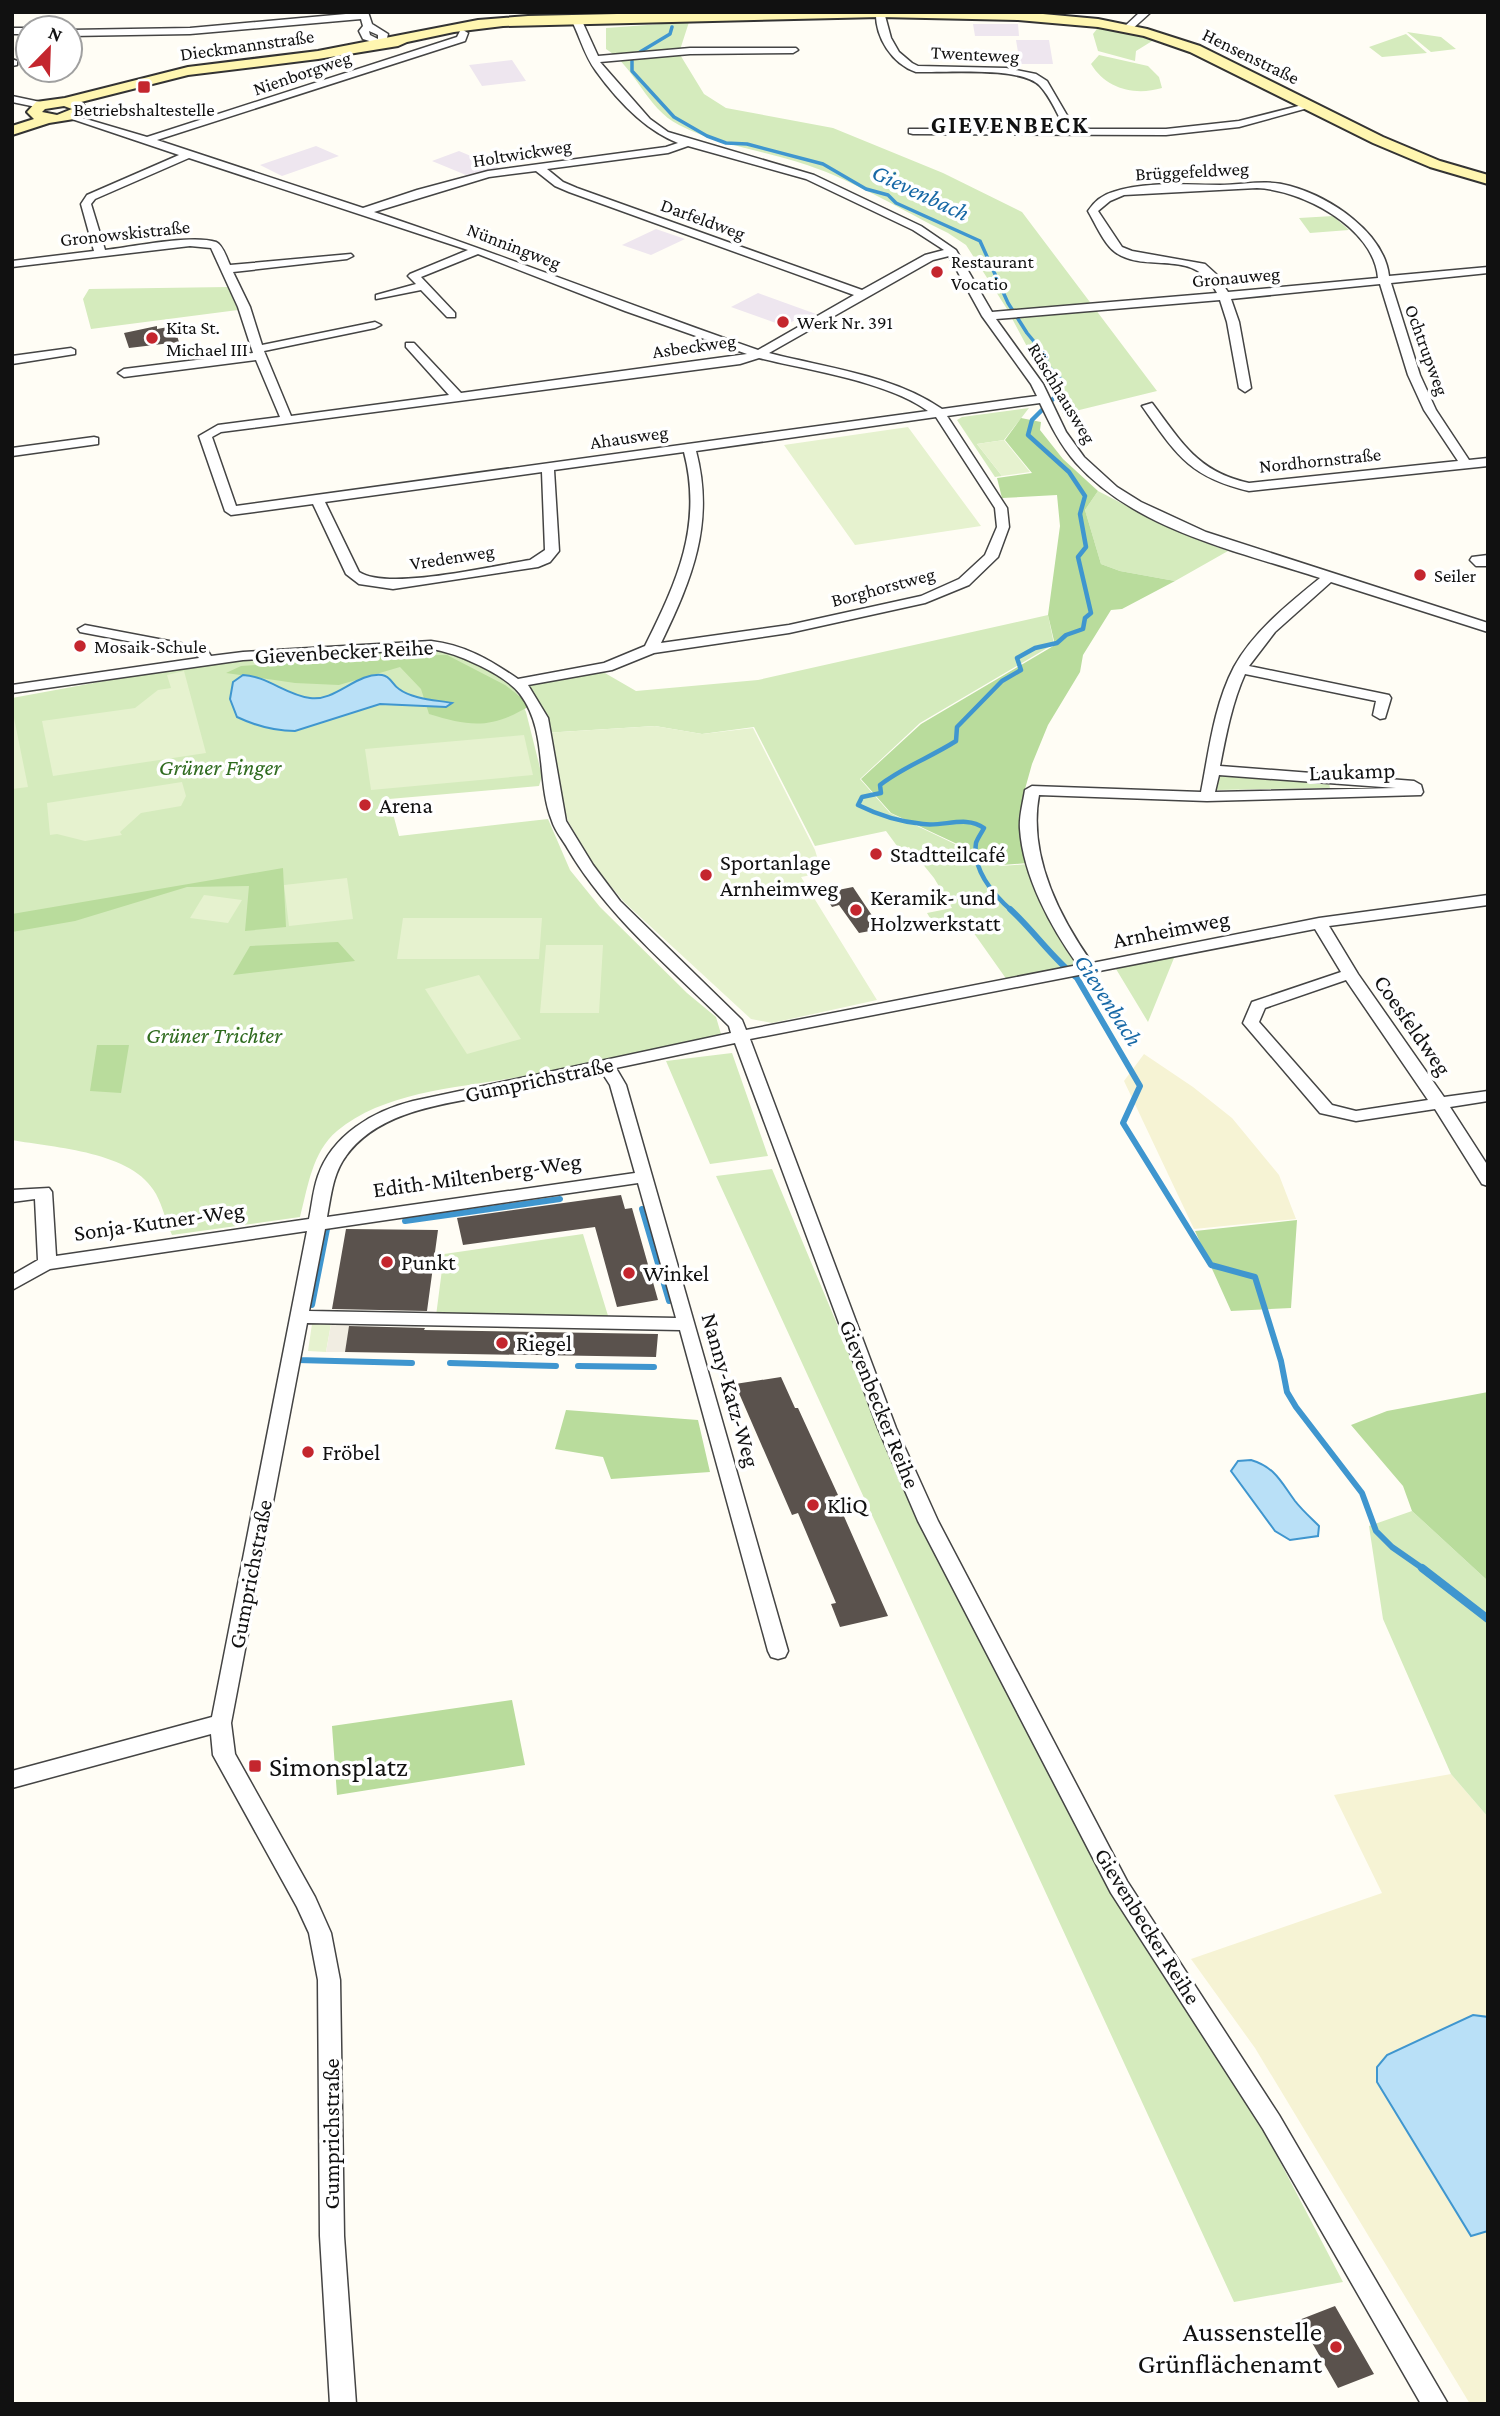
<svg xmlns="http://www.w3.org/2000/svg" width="1500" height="2416" font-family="'Crimson Pro',serif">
  <rect width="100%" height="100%" fill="#fffdf5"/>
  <path fill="#eee6ef" d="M 973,24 L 1018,24 L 1019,36 L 975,36 Z
    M 1016,40 L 1049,40 L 1053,64 L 1020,64 Z
    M 512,60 L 526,81 L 482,86 L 469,65 Z
    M 316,146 L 339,156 L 282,176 L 260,165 Z
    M 459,151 L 499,168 L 466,175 L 432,161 Z
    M 656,229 L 685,239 L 651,255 L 622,245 Z
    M 758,293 L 816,314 L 804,320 L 799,318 L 784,326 L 731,307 Z"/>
  <path fill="#f6f3d4" d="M 1144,1054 L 1193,1087 L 1232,1118 L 1279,1175 L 1296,1219 L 1194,1229 L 1124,1081 Z
    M 1451,1774 L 1488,1817 L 1488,2404 L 1470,2404 L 1255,2048 L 1191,1959 L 1382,1893 L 1334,1795 Z"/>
  <path fill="#d5ebbd" d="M 689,22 L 679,53 L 704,94 L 726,108 L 833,128 L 943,173 L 1022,212 L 1157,391 L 1063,414 L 1007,309 L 966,245 L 948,233 C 903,211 855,181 807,165 C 766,151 718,145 679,125 C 646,108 636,68 606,49 L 606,28 Z
    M 1100,25 L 1157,38 L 1136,51 L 1135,61 L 1098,51 L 1093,34 Z
    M 1407,32 L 1441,37 L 1456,49 L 1431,52 Z
    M 1406,34 L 1427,53 L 1382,57 L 1369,47 Z
    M 1099,55 L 1148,66 L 1159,77 L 1162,88 C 1135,96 1106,89 1091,64 Z
    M 1333,216 L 1349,230 L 1310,233 L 1299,218 Z
    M 228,287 L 238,310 L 91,329 L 83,299 L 89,289 Z
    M 1029,408 L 1004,440 L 977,444 L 1002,476 L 995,477 L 957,420 L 962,417 Z
    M 1098,491 C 1141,513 1182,536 1228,551 L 1175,581 L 1120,571 L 1101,564 L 1085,510 Z
    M 1048,615 L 1054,644 L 920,723 L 860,779 L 890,813 L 1001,866 L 1028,864 L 1088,964 L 1007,980 L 966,922 L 936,928 L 927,913 L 952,908 L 934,878 L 909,847 L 900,850 L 886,831 L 815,846 L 754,727 L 702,734 L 655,726 L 544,733 L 522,680 L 598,669 L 636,691 L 758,680 Z
    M 428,648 L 458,651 L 511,681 L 526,712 L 542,776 L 539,786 L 389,799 L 399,836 L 548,819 L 570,870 L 600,907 L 687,993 L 716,1017 L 721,1034 C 655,1053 587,1064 519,1077 C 460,1088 385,1091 337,1131 C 312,1152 308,1187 300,1217 L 172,1235 C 166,1222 163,1207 156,1194 C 133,1151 55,1148 12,1140 L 12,698 L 208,662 Z
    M 1217,774 L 1329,783 L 1330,788 L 1215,790 Z
    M 1174,957 L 1174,958 L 1148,1022 L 1116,969 Z
    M 732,1053 L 768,1156 L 710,1164 L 666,1061 Z
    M 772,1169 L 868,1398 L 1143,1937 L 1232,2070 L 1343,2282 L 1234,2302 L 716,1176 Z
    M 583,1234 L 609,1319 L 436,1316 L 444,1254 Z
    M 1412,1511 L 1488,1581 L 1488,1817 L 1451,1774 L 1383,1619 L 1369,1526 Z"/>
  <path fill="#b9dc9c" d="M 1021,418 L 1041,422 L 1040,430 L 1063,459 L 1098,491 L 1085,510 L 1101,564 L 1120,571 L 1175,581 L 1122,609 L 1111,610 L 1083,655 L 1080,672 L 1048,725 L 1032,764 L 1025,789 L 1020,830 L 1028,863 L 1002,865 L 891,813 L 861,779 L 921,724 L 1055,645 L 1048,615 L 1060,526 L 1057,495 L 1002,498 L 997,478 L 1032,473 L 1005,440 Z
    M 447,655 L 505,685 L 531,705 C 492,729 471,727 429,714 L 421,689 L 400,667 L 339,685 L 295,683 L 226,673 L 241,666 L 375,656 Z
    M 283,868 L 286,927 L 245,931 L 249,886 L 187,887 L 75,921 L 12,932 L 12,914 Z
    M 338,942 L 355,961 L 233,975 L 250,946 Z
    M 97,1045 L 129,1045 L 121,1093 L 90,1091 Z
    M 1297,1220 L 1291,1308 L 1231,1311 L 1195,1231 Z
    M 1488,1392 L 1488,1581 L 1412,1511 L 1403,1486 L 1351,1425 L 1387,1411 Z
    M 566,1410 L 698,1420 L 710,1472 L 611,1479 L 603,1457 L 555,1449 Z
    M 512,1700 L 525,1765 L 337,1795 L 332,1726 Z"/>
  <path fill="#e6f2cf" d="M 908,427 L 981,526 L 855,545 L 784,445 Z
    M 1004,440 L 1030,472 L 1002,476 L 977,444 Z
    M 184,671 L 206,753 L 53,776 L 42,721 L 135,708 L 158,690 L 171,688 L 167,675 Z
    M 12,708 L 28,787 L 12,789 Z
    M 655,726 L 702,734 L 753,728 L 815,850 L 822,873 L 801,877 L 877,1000 L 772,1023 L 751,1019 L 624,902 L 595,867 L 568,821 L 544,733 Z
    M 524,735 L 533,775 L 371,790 L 365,749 Z
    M 182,782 L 186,796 L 181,806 L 141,813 L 120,832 L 122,835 L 85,841 L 57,834 L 50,835 L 47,803 Z
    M 347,878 L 353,919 L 289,926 L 284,885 Z
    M 204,895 L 242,900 L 228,923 L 190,918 Z
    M 403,918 L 542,918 L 539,959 L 397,959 Z
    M 546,945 L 603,945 L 599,1013 L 540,1013 Z
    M 479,975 L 521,1039 L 467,1054 L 425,989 Z
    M 312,1324 L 331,1324 L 326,1352 L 308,1351 Z"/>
  <path fill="#f1ede2" d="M 331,1324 L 350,1324 L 345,1352 L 326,1352 Z"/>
  <path fill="#b9e0f7" stroke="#3f96cf" stroke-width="2" d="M 243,675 C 267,676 286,695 310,698 C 335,702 357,672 382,675 C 391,676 392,685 399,689 C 412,699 436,700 452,703 L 446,707 L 380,704 L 295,731 C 275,731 256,726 237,717 L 230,699 L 233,682 Z
    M 1251,1460 C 1275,1467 1281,1482 1295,1501 C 1302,1510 1311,1518 1319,1526 L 1318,1536 L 1290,1540 L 1275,1531 L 1231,1471 L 1238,1461 Z
    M 1473,2015 L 1488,2017 L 1488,2231 L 1471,2236 L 1377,2082 L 1377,2067 L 1387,2055 Z"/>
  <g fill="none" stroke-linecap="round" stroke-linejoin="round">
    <path stroke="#3f96cf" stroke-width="3.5" d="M 640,52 L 670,34 L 672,27
      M 632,61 L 632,71 L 674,117 L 707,136 L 726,143 L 747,144 L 823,164 L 866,189 L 888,195 L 896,203 L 980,241 L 1008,303 L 1027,333 L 1046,356 L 1047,365 L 1060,378 L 1062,390 L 1053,399"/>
    <path stroke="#3f96cf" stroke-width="4.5" d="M 1012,911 C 994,895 972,870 976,843 C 977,839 982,832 984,828 C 966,815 944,827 923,824 C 901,822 878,815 858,805 L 862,797 L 881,793 L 880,785 C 903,767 931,757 956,741 L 957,727 L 1002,681 L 1021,670 L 1017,658 L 1035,648 L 1057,643 L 1066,635 L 1083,629 L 1085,618 L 1091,613 L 1078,557 L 1086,547 L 1080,514 L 1085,496 L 1069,472 L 1028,435 L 1032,420 L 1055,397"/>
    <path stroke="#3f96cf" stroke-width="6" d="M 1010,909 C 1034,931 1052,958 1077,978 L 1140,1086 L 1123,1123 L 1211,1265 L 1255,1277 L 1281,1361 L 1287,1392 L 1296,1407 L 1362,1493 L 1376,1531 L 1392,1547 L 1425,1570
      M 642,1209 L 669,1301
      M 405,1221 L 560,1199
      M 312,1305 L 328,1224 L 332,1223
      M 298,1355 L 297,1360 L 412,1363
      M 450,1363 L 556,1366
      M 578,1366 L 654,1367"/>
    <path stroke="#3f96cf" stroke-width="8" d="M 1422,1568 L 1488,1619"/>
  </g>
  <path fill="#5a524d" d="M 157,326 L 157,329 L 174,326 L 179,342 L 129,348 L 124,333 Z
    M 853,887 L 881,929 L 859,933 L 839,905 L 832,907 L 823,893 Z
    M 621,1195 L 625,1209 L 632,1208 L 658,1300 L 617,1307 L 595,1227 L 463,1245 L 457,1218 Z
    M 346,1229 L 438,1230 L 427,1311 L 332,1309 Z
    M 349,1326 L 425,1328 L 424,1330 L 658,1334 L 656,1357 L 345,1352 Z
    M 781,1377 L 795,1408 L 798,1408 L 838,1495 L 835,1496 L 888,1616 L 840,1627 L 831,1604 L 836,1603 L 798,1513 L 792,1515 L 735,1384 Z
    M 1335,2306 L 1374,2374 L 1338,2388 L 1299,2320 Z"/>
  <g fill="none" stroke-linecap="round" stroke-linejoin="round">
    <defs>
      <path id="street" d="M 368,12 L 372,24 L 388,34 L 385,46 L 363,39 L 359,31 L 363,26 L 361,19 L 190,34 L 70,36 L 70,30 L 190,28 ZM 369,31 L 378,35 L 378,39 L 370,35 Z
        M 876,12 L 884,12 L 891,38 L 899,52 L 912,63 L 918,66 L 1006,68 L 1036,74 L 1047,81 L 1075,129 L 1166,129 L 1239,121 L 1310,103 L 1315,106 L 1239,127 L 1166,135 L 913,134 L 909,133 L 909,129 L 1065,129 C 1058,115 1051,98 1040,86 C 1022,66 943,73 916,72 C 892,64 875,37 876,12 Z
        M 1140,12 L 1151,12 L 1130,31 L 1124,31 L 1124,27 Z
        M 577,18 L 582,21 L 598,56 L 690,48 L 796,48 L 798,50 L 793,53 L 690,54 L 600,62 L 650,119 L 668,132 L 814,175 L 921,226 L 956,250 L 992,312 L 1217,293 C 1195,246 1147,275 1115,252 C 1104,244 1095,223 1088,211 C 1094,202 1102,195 1113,192 C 1146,181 1186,185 1220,185 C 1244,185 1266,179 1290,186 C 1330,197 1384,232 1389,276 L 1488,267 L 1488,273 L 1391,283 L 1420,375 L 1436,410 L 1469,460 L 1488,458 L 1488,466 L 1249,491 C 1189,477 1176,454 1142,406 L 1152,403 C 1182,443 1198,472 1249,483 L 1458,461 L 1424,410 L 1408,375 L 1380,284 L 1231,299 L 1239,322 L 1251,388 L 1245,392 L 1239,388 L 1227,322 L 1220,300 L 996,319 L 1043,384 L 1066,432 L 1084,457 L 1117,487 L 1141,502 L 1206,532 L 1488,623 L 1488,632 L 1331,582 L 1275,632 L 1249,666 L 1389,695 L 1391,698 L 1385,718 L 1380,719 L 1373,715 L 1376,701 L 1245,674 C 1232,703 1226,735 1220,766 L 1414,781 L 1421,785 L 1423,792 L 1421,795 L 1207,801 L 1039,795 C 1028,854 1058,915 1092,963 L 1319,918 L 1488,895 L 1488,905 L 1329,926 L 1358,974 L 1444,1097 L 1488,1091 L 1488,1101 L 1450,1107 L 1488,1166 L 1488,1186 L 1482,1184 L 1435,1109 L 1356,1121 L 1320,1113 L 1243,1023 L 1252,1002 L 1341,972 L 1315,929 L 750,1039 L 896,1428 L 938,1521 L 1127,1881 L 1279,2115 L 1448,2404 L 1421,2404 L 1263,2129 L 1111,1893 L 918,1521 L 878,1428 L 735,1043 L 616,1068 L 626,1085 L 788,1651 L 785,1657 L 778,1659 L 771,1657 L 768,1651 L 680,1330 L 307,1323 L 231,1723 L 235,1754 L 315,1897 L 331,1933 L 340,1980 L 344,2236 L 356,2404 L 330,2404 L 320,2236 L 318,1980 L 309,1933 L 297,1907 L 213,1755 L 211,1734 L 12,1788 L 12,1771 L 212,1717 L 307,1231 L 50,1269 L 12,1290 L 12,1275 L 38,1260 L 35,1199 L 12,1202 L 12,1190 L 49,1188 L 52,1192 L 56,1256 L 309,1219 C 312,1205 313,1190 318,1176 C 332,1135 373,1111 413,1101 L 731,1033 L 729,1026 C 673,970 608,917 568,849 C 563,840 555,831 552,821 C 536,781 548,731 520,694 C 505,674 455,652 431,649 L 243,660 L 12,693 L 12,685 L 199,658 L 196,654 L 80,632 L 78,629 L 85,625 L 206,648 L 211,656 L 243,652 L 431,641 C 465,645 490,660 518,679 L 604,663 L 645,646 C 677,582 703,525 684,452 L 554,470 L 559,551 L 550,562 L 538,567 L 393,589 L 359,584 L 346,574 L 313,504 L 231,515 L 225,511 L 199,436 L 218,425 L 280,417 L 256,360 L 124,377 L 118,373 L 124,369 L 253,353 L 238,307 L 211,248 L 190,246 L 12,267 L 12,261 L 94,251 L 81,204 L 87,195 L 179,155 L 69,118 L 69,114 L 147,137 L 457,37 L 460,31 L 463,30 L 468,33 L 465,41 L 157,140 L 363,208 L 417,190 L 488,171 L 666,147 L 678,143 C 645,130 617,100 596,71 C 585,57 580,37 572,21 ZM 688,146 L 806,179 L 913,230 L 944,250 L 925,255 L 862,290 L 577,188 L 563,182 L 547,169 L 668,153 ZM 189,158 L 468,250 L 410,274 L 408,276 L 416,284 L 376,295 L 376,299 L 421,290 L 447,317 L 455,317 L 455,313 L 421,277 L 478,254 L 625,311 L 747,354 L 461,393 L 414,343 L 406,343 L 406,347 L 449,395 L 291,416 L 264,351 L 375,328 L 381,325 L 375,322 L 262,345 L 250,307 L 233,272 L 347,259 L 353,256 L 351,254 L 230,265 C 227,259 223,245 216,242 C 193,234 131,247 105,250 L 91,204 L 95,199 ZM 536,171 L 555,186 L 569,192 L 854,295 L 758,350 C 629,305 503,255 374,212 L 489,177 ZM 1257,188 C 1302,190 1374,227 1378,278 L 1228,292 L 1216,274 L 1205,264 L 1132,251 L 1122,247 L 1098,211 L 1110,201 L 1124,195 ZM 949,256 L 982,316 L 1031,384 L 1037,396 L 942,409 C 893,375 826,368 769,353 L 933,260 ZM 759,358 C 811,371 886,381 928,411 L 236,506 L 212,437 L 221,432 L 740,364 ZM 1040,403 C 1050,424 1060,445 1076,463 C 1136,530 1237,551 1320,578 C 1288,604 1254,631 1234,667 C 1214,705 1209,751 1201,792 L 1032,786 L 1025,790 C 1023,803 1019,816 1020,829 C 1023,876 1051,928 1078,965 L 746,1030 L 742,1020 L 620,901 L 593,865 L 566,821 L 548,718 L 528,685 L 612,670 L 654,653 L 789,633 L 925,603 L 969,585 L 998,557 L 1009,527 L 1007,508 L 947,416 ZM 936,417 L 995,508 L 997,527 L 985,555 L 959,579 L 921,596 L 789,625 L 661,643 C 692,579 715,523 696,451 ZM 542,472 L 545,550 L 530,560 C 491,566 389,591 359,572 L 325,502 ZM 1219,775 L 1396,788 L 1215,792 ZM 1346,980 L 1428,1100 L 1356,1111 L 1332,1105 L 1259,1022 L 1265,1008 ZM 601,1071 L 610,1085 L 635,1173 L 327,1217 C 331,1196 333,1173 346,1156 C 379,1110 445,1104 496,1094 C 531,1086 566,1079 601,1071 ZM 638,1183 L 676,1318 L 309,1311 L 325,1229 Z
        M 12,28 L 28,28 L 28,34 L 12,34 Z
        M 12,59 L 17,61 L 17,65 L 12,66 Z
        M 12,96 L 45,103 L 46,105 L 41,108 L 12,102 Z
        M 71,348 L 75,350 L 75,354 L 12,364 L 12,356 Z
        M 94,437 L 98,438 L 98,444 L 12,456 L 12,448 Z
        M 1488,555 L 1486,566 L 1476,566 L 1470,560 L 1472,557 Z"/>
      <path id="secondary" d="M 706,12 L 1021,12 L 1098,19 L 1147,29 L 1200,46 L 1383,137 L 1440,161 L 1488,175 L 1488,184 L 1430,167 L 1373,143 L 1190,52 L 1144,36 L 1098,27 L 1018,20 L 880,17 L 503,26 L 454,32 L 407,42 L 398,46 L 318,59 L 188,75 L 81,102 L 87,110 L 74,119 L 49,123 L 12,135 L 12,126 L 34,119 L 27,112 L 36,102 L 65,98 L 188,67 L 318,51 L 478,20 L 528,16 ZM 64,106 L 72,109 L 57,115 L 42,112 L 45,109 Z"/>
    </defs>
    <use href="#street" stroke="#444" stroke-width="3"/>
    <use href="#secondary" stroke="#333" stroke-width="4"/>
    <use href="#street" fill="#fff" fill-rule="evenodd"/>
    <use href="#secondary" fill="#fff6b0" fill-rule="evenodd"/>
  </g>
  <g fill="#c4262e" stroke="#fff" stroke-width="2.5">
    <rect x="137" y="80" width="14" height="14" rx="3.5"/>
    <circle cx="937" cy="272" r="7"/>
    <circle cx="783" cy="322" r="7"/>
    <circle cx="152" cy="338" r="7"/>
    <circle cx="1420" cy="575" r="7"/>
    <circle cx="80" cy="646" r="7"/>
    <circle cx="365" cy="805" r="7"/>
    <circle cx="876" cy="854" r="7"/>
    <circle cx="706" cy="875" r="7"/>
    <circle cx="856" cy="910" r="7"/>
    <circle cx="387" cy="1262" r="7"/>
    <circle cx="629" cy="1273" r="7"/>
    <circle cx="502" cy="1343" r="7"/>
    <circle cx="308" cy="1452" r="7"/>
    <circle cx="813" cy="1505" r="7"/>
    <rect x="248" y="1759" width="14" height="14" rx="3.5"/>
    <circle cx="1336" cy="2347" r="7"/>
  </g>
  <g text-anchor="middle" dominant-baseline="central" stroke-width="7" stroke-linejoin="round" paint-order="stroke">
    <g font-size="19" fill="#111" stroke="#fff">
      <text transform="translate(247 45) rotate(-8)">Dieckmannstraße</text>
      <text transform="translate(975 54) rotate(3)">Twenteweg</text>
      <text transform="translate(1251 56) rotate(26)">Hensenstraße</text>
      <text transform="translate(302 73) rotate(-19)">Nienborgweg</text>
      <text transform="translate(522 153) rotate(-9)">Holtwickweg</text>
      <text transform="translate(1192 171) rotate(-3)">Brüggefeldweg</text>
      <text transform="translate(703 219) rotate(20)">Darfeldweg</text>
      <text transform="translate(125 233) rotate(-6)">Gronowskistraße</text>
      <text transform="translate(514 246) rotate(21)">Nünningweg</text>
      <text transform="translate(1236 277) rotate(-5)">Gronauweg</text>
      <text transform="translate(694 346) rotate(-8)">Asbeckweg</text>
      <text transform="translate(1427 350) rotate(70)">Ochtrupweg</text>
      <text transform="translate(1062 393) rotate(59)">Rüschhausweg</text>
      <text transform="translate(629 437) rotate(-8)">Ahausweg</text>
      <text transform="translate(1320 460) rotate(-6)">Nordhornstraße</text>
      <text transform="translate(452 557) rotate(-9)">Vredenweg</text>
      <text transform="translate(883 587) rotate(-15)">Borghorstweg</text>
    </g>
    <g font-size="19" fill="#111" stroke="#fff" text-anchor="start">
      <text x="144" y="109" text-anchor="middle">Betriebshaltestelle</text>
      <text x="951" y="261">Restaurant<tspan x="951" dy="22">Vocatio</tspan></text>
      <text x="797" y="322">Werk Nr. 391</text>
      <text x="166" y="327">Kita St.<tspan x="166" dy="22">Michael III</tspan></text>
      <text x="1434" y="575">Seiler</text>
      <text x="94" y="646">Mosaik-Schule</text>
    </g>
    <g font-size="23" fill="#111" stroke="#fff">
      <text transform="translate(344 651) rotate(-3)">Gievenbecker Reihe</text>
      <text transform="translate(1352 771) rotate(-2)">Laukamp</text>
      <text transform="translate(1171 929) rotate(-11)">Arnheimweg</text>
      <text transform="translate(1413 1025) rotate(55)">Coesfeldweg</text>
      <text transform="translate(539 1079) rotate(-12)">Gumprichstraße</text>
      <text transform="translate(477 1175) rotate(-8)">Edith-Miltenberg-Weg</text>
      <text transform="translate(159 1221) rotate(-8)">Sonja-Kutner-Weg</text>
      <text transform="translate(731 1390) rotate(74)">Nanny-Katz-Weg</text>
      <text transform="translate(880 1404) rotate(68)">Gievenbecker Reihe</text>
      <text transform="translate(250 1574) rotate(-79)">Gumprichstraße</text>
      <text transform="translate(1148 1926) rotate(58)">Gievenbecker Reihe</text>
      <text transform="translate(331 2134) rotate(-90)">Gumprichstraße</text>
    </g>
    <g font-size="23" font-style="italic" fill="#2f6b1f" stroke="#fff">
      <text x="220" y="767">Grüner Finger</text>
      <text x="214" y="1035">Grüner Trichter</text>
    </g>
    <g font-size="23" fill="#111" stroke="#fff" text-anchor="start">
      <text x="379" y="805">Arena</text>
      <text x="890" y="854">Stadtteilcafé</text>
      <text x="720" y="862">Sportanlage<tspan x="720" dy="26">Arnheimweg</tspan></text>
      <text x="870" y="897">Keramik- und<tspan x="870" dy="26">Holzwerkstatt</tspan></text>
      <text x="401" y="1262">Punkt</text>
      <text x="643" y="1273">Winkel</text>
      <text x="516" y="1343">Riegel</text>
      <text x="322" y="1452">Fröbel</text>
      <text x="827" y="1505">KliQ</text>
    </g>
    <g font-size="24" font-weight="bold" letter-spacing="2" fill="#111" stroke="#fff">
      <text x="1010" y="124">GIEVENBECK</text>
    </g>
    <g font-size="24" font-style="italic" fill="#1768a6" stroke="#fff">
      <text transform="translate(921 192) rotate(25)">Gievenbach</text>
      <text transform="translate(1109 1000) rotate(57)">Gievenbach</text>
    </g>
    <g font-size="28" fill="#111" stroke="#fff" text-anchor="start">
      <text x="269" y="1766">Simonsplatz</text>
      <text x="1322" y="2331" text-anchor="end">Aussenstelle<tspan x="1322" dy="32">Grünflächenamt</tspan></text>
    </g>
  </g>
  <rect width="1500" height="2416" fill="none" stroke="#111111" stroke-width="28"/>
  <g transform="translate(49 49) rotate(23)"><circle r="33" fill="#ffffff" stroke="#a0a0a0" stroke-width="2"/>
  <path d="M0-5L12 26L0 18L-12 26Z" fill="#c4262e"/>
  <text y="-10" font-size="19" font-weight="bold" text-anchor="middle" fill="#111111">N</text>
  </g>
</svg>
